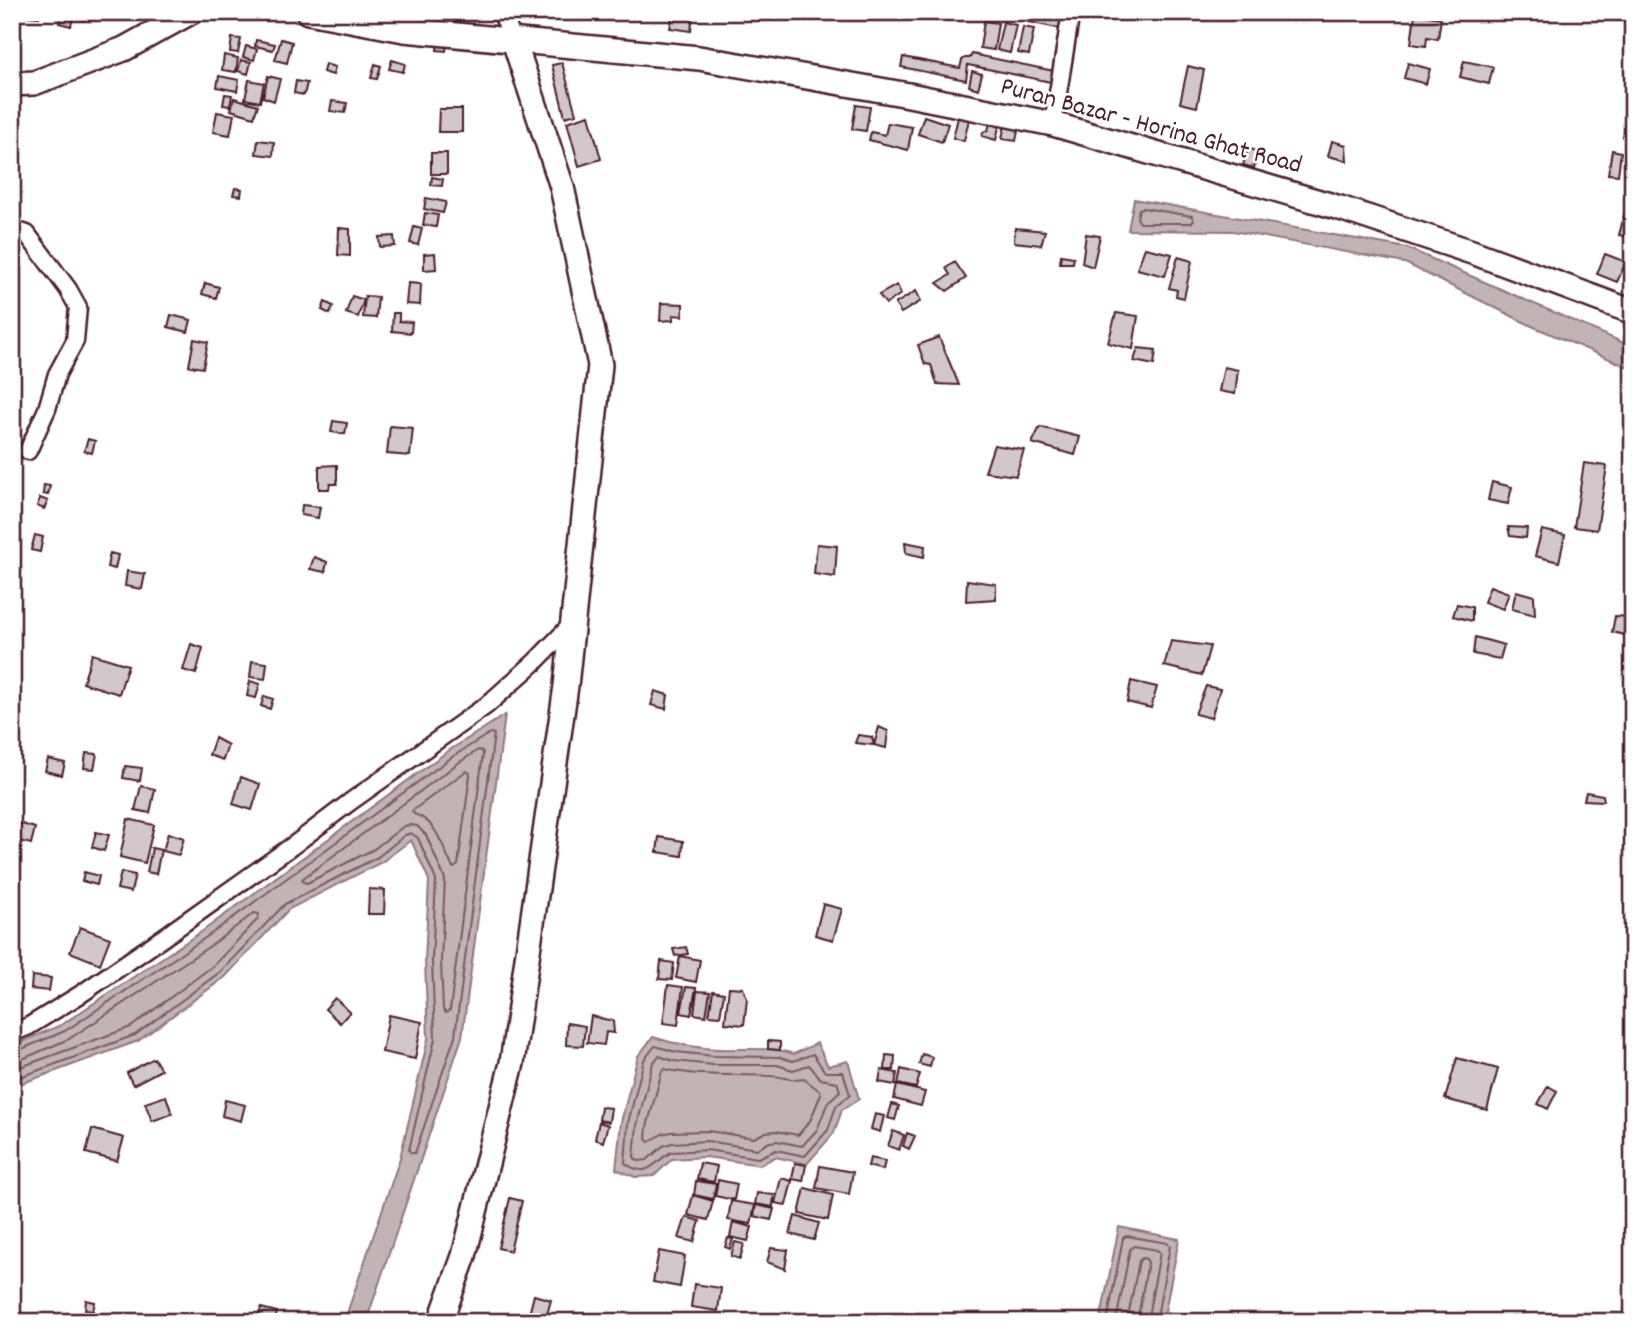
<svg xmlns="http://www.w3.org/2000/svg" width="1645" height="1334" font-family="Dekko,sans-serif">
  <rect width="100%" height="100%" fill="#fff"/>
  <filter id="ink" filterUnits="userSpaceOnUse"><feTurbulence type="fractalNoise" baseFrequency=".0143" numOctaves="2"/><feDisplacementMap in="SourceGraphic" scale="14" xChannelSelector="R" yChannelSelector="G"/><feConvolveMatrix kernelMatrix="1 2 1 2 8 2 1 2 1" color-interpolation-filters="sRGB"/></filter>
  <g filter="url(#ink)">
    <path fill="#c1b3b6" stroke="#91787e" stroke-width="2" d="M 1134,199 L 1407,248 L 1633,347 L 1633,369 L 1532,326 L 1405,263 L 1233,231 L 1128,230 Z
      M 505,715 L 462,1037 L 366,1322 L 344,1322 L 400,1158 L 428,1039 L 425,961 L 429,880 L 411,840 L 382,862 L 289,909 L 225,977 L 138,1041 L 12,1087 L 12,1046 L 61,1025 L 204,930 L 448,751 Z
      M 653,1037 C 674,1044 695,1048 718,1049 C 743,1050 770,1046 794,1054 L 817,1043 L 828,1066 L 848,1061 L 859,1099 L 842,1110 L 834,1133 L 807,1164 L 775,1157 L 760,1165 L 706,1157 L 672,1159 L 654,1176 L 635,1177 L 616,1169 L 621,1122 L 638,1056 Z
      M 1119,1227 L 1179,1239 L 1163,1322 L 1100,1322 Z"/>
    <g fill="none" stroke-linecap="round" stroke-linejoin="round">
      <path stroke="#7a5a63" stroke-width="2" d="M 1143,208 L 1192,216 L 1194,221 L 1191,223 L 1140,223 L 1137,218 L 1139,209 Z
        M 478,750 L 482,751 L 483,754 L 450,1010 L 446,1013 L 443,1010 L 441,961 L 445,879 L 426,835 L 417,826 L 411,825 L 404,826 L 374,849 L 307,883 L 303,882 L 302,879 L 457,764 Z
        M 466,771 L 469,772 L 470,775 L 458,865 L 454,868 L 452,866 C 442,846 437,821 414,814 L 412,811 Z
        M 655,1046 L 676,1052 L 714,1056 L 779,1057 L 793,1061 L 813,1054 L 825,1072 L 843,1072 L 850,1095 L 836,1106 L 828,1130 L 805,1156 L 776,1150 L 758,1158 L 707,1150 L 672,1152 C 654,1160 649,1181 625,1163 L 628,1123 L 644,1060 Z
        M 12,1052 L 17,1051 L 65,1031 L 208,936 L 452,757 L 490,733 L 494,734 L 455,1036 L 415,1153 L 411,1153 L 409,1150 L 435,1039 L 432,960 L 436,880 L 418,838 L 411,833 L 405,835 L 378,857 L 285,904 L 220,972 L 135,1035 L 12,1080
        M 659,1056 L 674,1061 L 713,1065 L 777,1065 L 793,1070 L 809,1065 L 821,1079 L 837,1082 L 840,1091 L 828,1102 L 817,1130 L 802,1146 L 777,1141 L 770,1142 L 757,1149 L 707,1141 L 672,1143 L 663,1146 L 647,1160 L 638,1161 L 634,1157 L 637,1125 L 653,1063 Z
        M 12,1061 L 20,1060 L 69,1039 L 213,944 L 254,913 L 259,914 L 258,919 L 214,965 L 131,1027 L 12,1070
        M 664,1069 C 699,1077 735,1074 771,1076 C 784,1076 790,1082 804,1079 L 820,1091 L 821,1094 L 810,1121 L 798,1135 L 775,1131 L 766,1132 L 754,1138 L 708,1131 L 671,1132 L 662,1134 L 649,1142 L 646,1139 L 647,1127 L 662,1071 Z
        M 1107,1322 L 1123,1238 L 1127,1236 L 1167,1243 L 1170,1246 L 1156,1322
        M 1116,1322 L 1130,1249 L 1134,1246 L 1157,1250 L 1160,1253 L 1147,1322
        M 1127,1322 L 1139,1261 L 1142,1258 L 1146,1259 L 1148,1262 L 1137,1322"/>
    </g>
    <path fill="#d2c7cb" stroke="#4a1f2b" stroke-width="2" d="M 15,12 L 39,12 L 39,17 L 15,15 Z
      M 62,12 L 86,12 L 84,20 L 73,17 L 71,26 L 59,23 Z
      M 511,12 L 523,12 L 524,15 L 515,19 Z
      M 673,12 L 693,12 L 691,31 L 670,28 Z
      M 1030,12 L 1065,12 L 1062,29 L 1028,22 Z
      M 1415,14 L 1441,18 L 1438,39 L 1427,37 L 1426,46 L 1411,44 Z
      M 984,21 L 998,23 L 994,50 L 980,48 Z
      M 1003,22 L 1016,25 L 1010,53 L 997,50 Z
      M 1023,27 L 1034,29 L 1029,55 L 1018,53 Z
      M 232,38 L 241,39 L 238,53 L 230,52 Z
      M 281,39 L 292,42 L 287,63 L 275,60 Z
      M 256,40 L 275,44 L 273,50 L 255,46 Z
      M 438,41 L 447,42 L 446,51 L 437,50 Z
      M 246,46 L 257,49 L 254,60 L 243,57 Z
      M 972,54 L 1054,71 L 1051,82 L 968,65 L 966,80 L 901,67 L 903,57 L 960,68 L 962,60 L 965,58 L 970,58 Z
      M 224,55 L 238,58 L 236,72 L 222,70 Z
      M 241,60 L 251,62 L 248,74 L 238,71 Z
      M 392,60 L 405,64 L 403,72 L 389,69 Z
      M 1464,61 L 1493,67 L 1489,84 L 1460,77 Z
      M 562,63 L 576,114 L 565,117 L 552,65 Z
      M 1408,63 L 1430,69 L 1426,84 L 1404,78 Z
      M 325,64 L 335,67 L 333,75 L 323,72 Z
      M 375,64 L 381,66 L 377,79 L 371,78 Z
      M 1188,66 L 1204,70 L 1197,107 L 1180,103 Z
      M 972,71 L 982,74 L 978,89 L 969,86 Z
      M 219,76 L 239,80 L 237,91 L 217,87 Z
      M 268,76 L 280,79 L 274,101 L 263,97 Z
      M 249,80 L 264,83 L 260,102 L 245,99 Z
      M 296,81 L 307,83 L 304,95 L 294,93 Z
      M 225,94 L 232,95 L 230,106 L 223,105 Z
      M 234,98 L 258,105 L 254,117 L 231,110 Z
      M 332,101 L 347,103 L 345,113 L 330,111 Z
      M 856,105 L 870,107 L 866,131 L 852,129 Z
      M 439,109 L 462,109 L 462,132 L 438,132 Z
      M 960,109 L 971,111 L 964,141 L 953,138 Z
      M 217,112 L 234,115 L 230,135 L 213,132 Z
      M 993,114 L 1000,116 L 997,126 L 999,127 L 996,140 L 982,136 L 983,132 L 988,130 Z
      M 589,115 L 601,159 L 579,166 L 567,122 Z
      M 924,116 L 948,124 L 942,142 L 918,134 Z
      M 1006,118 L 1020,121 L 1016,141 L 1002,139 Z
      M 888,123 L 912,127 L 908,150 L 869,140 L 871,132 L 885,135 Z
      M 1626,124 L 1633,125 L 1633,139 L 1623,137 Z
      M 258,140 L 274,142 L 273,156 L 256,154 Z
      M 1332,141 L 1346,145 L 1347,161 L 1328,156 Z
      M 1248,148 L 1259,152 L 1254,168 L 1243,165 Z
      M 1612,150 L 1621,152 L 1618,175 L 1608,174 Z
      M 431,153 L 447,153 L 447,174 L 431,174 Z
      M 432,177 L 443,179 L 442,186 L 431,185 Z
      M 235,188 L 242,189 L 241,196 L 233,195 Z
      M 426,198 L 446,202 L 443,213 L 424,209 Z
      M 1625,212 L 1633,214 L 1633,238 L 1619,235 Z
      M 425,213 L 438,215 L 436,227 L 423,225 Z
      M 414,227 L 422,229 L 418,245 L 410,243 Z
      M 339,228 L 350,229 L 350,256 L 338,255 Z
      M 1015,228 L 1045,231 L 1041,245 L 1014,242 Z
      M 1086,234 L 1100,236 L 1093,267 L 1082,263 Z
      M 394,236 L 395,246 L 380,247 L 379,237 Z
      M 1145,248 L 1172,254 L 1165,276 L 1137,269 Z
      M 435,253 L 436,269 L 424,270 L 424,254 Z
      M 1605,254 L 1626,262 L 1617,282 L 1597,274 Z
      M 1061,255 L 1074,257 L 1073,263 L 1060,263 Z
      M 1178,257 L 1192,261 L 1184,298 L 1176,296 L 1177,290 L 1169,288 Z
      M 955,262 L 966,278 L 947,291 L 937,283 L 950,275 L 946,268 Z
      M 205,283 L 219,287 L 216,298 L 202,294 Z
      M 408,283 L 421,284 L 420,305 L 406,304 Z
      M 897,285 L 901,294 L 886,304 L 879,295 Z
      M 916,291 L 921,301 L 901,313 L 895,304 Z
      M 352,296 L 364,300 L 358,317 L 346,313 Z
      M 365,296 L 378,297 L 376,318 L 363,317 Z
      M 325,302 L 333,306 L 330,314 L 322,310 Z
      M 661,303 L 683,304 L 683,316 L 673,315 L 673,320 L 660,321 Z
      M 393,313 L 399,313 L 399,321 L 412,322 L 411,333 L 392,331 Z
      M 1116,313 L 1138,316 L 1133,349 L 1108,343 Z
      M 171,315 L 191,320 L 188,332 L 168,327 Z
      M 939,337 L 959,385 L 937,384 L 931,365 L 925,364 L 918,345 Z
      M 194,339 L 208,342 L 203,368 L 189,366 Z
      M 1138,348 L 1156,350 L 1154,365 L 1134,361 Z
      M 1224,367 L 1238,370 L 1235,394 L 1219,391 Z
      M 333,421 L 347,423 L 345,434 L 331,432 Z
      M 390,426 L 413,428 L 410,456 L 387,454 Z
      M 1040,427 L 1080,437 L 1075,455 L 1032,443 Z
      M 88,439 L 95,441 L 92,453 L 84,451 Z
      M 994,445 L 1024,450 L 1016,476 L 985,472 Z
      M 1584,463 L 1607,466 L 1597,530 L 1574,527 Z
      M 337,465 L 337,484 L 330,484 L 329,489 L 319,489 L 319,466 Z
      M 1492,482 L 1512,487 L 1508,504 L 1488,500 Z
      M 44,485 L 50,486 L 48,495 L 43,494 Z
      M 40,498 L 48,501 L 44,509 L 37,506 Z
      M 302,505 L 320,507 L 318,518 L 301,515 Z
      M 1508,527 L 1527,528 L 1526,538 L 1510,536 Z
      M 1542,530 L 1565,535 L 1559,562 L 1535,556 Z
      M 35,535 L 43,537 L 40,552 L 31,550 Z
      M 905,542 L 925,546 L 924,557 L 906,553 Z
      M 817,544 L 837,546 L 835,577 L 814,574 Z
      M 110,553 L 118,555 L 115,569 L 107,567 Z
      M 314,557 L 327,562 L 325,572 L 310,569 Z
      M 127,571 L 145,574 L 142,589 L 125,586 Z
      M 967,580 L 996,584 L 996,599 L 966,601 Z
      M 1490,586 L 1509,593 L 1503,609 L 1484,602 Z
      M 1516,591 L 1534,596 L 1535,615 L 1512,609 Z
      M 1457,604 L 1472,607 L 1472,621 L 1453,616 Z
      M 1615,616 L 1630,617 L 1629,636 L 1612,632 Z
      M 1475,637 L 1504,645 L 1500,659 L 1473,654 Z
      M 1171,641 L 1210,646 L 1202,675 L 1164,666 Z
      M 191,644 L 203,648 L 196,674 L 183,670 Z
      M 92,654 L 128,665 L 119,694 L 83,683 Z
      M 252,661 L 267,663 L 265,679 L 250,677 Z
      M 250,681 L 260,684 L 256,698 L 247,696 Z
      M 1131,681 L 1157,687 L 1151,708 L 1127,702 Z
      M 1206,686 L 1220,689 L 1211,718 L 1195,714 Z
      M 655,691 L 668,695 L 666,709 L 651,705 Z
      M 264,696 L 273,699 L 270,709 L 261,706 Z
      M 879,727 L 888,731 L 886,748 L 874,745 Z
      M 858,735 L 872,737 L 874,745 L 855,743 Z
      M 215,738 L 228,745 L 223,760 L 209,755 Z
      M 86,753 L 97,754 L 94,769 L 84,768 Z
      M 48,759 L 65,763 L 62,775 L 45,771 Z
      M 125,766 L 142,768 L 140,781 L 123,778 Z
      M 241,777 L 260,784 L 252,810 L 233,804 Z
      M 141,786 L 155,789 L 150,813 L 135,810 Z
      M 1586,792 L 1603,795 L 1604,801 L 1584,800 Z
      M 128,819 L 154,825 L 145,863 L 120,857 Z
      M 12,821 L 35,828 L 31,844 L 12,839 Z
      M 96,832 L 109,835 L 104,851 L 92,847 Z
      M 168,833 L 184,838 L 179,855 L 163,851 Z
      M 659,837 L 683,841 L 682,856 L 657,852 Z
      M 152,848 L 161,850 L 156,874 L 147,872 Z
      M 84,872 L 99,876 L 97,885 L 82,881 Z
      M 121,872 L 135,875 L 131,892 L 117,889 Z
      M 369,889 L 385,890 L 384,914 L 368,914 Z
      M 823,904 L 842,909 L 833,940 L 815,935 Z
      M 80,927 L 110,938 L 100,964 L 70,952 Z
      M 686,947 L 688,954 L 675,956 L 673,949 Z
      M 680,956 L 700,960 L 696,982 L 676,978 Z
      M 661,961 L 674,963 L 672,980 L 659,979 Z
      M 32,976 L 51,978 L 49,991 L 31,989 Z
      M 668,985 L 683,987 L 678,1025 L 663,1023 Z
      M 686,987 L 696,988 L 691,1015 L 681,1013 Z
      M 729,987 L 743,988 L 747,999 L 744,1025 L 725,1023 Z
      M 697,991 L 710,992 L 706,1016 L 694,1014 Z
      M 713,991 L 724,993 L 720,1016 L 709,1015 Z
      M 335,998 L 350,1012 L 340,1023 L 325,1009 Z
      M 389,1015 L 422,1022 L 415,1059 L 382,1052 Z
      M 591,1016 L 613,1021 L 614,1033 L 606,1032 L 604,1045 L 587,1043 Z
      M 567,1023 L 585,1026 L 583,1046 L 566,1045 Z
      M 768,1041 L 780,1042 L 780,1050 L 768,1049 Z
      M 922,1054 L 932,1057 L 930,1067 L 919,1064 Z
      M 886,1055 L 895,1056 L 894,1070 L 885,1070 Z
      M 154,1058 L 161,1070 L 133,1085 L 127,1073 Z
      M 1457,1058 L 1498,1069 L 1487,1110 L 1445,1099 Z
      M 901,1069 L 920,1074 L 916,1088 L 898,1084 Z
      M 881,1070 L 897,1073 L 895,1085 L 879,1082 Z
      M 897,1085 L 925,1092 L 921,1106 L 894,1099 Z
      M 1548,1086 L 1557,1091 L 1548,1109 L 1538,1104 Z
      M 166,1096 L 172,1114 L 152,1121 L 145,1103 Z
      M 225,1100 L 245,1105 L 241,1121 L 222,1116 Z
      M 892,1104 L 899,1106 L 895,1120 L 888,1118 Z
      M 601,1107 L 611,1108 L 609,1122 L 599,1120 Z
      M 875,1114 L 884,1116 L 880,1132 L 871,1129 Z
      M 599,1122 L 608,1125 L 603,1142 L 595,1139 Z
      M 92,1129 L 124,1138 L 117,1161 L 86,1153 Z
      M 893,1131 L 904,1135 L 899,1150 L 888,1146 Z
      M 907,1133 L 915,1136 L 909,1149 L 903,1146 Z
      M 870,1158 L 885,1161 L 883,1170 L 868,1166 Z
      M 700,1163 L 717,1166 L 714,1182 L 697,1179 Z
      M 795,1163 L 806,1165 L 803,1181 L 792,1179 Z
      M 820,1166 L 853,1172 L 849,1194 L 816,1188 Z
      M 781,1178 L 792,1181 L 786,1205 L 775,1203 Z
      M 718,1180 L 737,1184 L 734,1200 L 715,1196 Z
      M 696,1181 L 716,1184 L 713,1199 L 694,1195 Z
      M 805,1188 L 833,1195 L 828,1220 L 799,1214 Z
      M 757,1193 L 774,1195 L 773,1207 L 755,1204 Z
      M 693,1195 L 713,1201 L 708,1220 L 688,1215 Z
      M 510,1198 L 522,1201 L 510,1251 L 498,1248 Z
      M 731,1201 L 755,1205 L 751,1224 L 728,1220 Z
      M 756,1205 L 774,1209 L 771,1220 L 754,1216 Z
      M 795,1216 L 819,1223 L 814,1240 L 790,1234 Z
      M 686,1217 L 700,1221 L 694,1242 L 679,1238 Z
      M 733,1222 L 752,1227 L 748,1241 L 730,1237 Z
      M 728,1238 L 733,1239 L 730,1249 L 725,1247 Z
      M 735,1242 L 744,1244 L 740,1259 L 731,1256 Z
      M 771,1248 L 788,1250 L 785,1269 L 767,1262 Z
      M 659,1251 L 685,1256 L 680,1287 L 653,1282 Z
      M 694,1284 L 721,1288 L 718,1311 L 691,1307 Z
      M 534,1295 L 551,1300 L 545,1322 L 527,1322 Z
      M 86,1300 L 95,1302 L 93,1311 L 85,1310 Z
      M 261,1308 L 277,1312 L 275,1322 L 258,1322 Z"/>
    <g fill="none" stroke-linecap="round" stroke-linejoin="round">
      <defs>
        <path id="minor" d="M 501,12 L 514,41
          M 1053,124 L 1071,12
          M 12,229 L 27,234 L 68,289 L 78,307 L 75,341 L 57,374 L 47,409 L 28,451
          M 12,1033 L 29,1026 L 81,994 L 164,937 L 295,844 L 350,802 L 487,705 L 534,663 L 573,623"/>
        <path id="secondary" d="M 308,12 L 404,30 L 699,58 L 909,95 L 1053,124 L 1340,208 L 1475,253 L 1633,312
          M 12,84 L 34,83 L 124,49 L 191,12
          M 440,1322 L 464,1256 L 512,1063 L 566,686 L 600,365 L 562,187 L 514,41"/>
      </defs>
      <use href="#minor" stroke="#4a1f2b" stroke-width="21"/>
      <use href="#secondary" stroke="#4a1f2b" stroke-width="28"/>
      <use href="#minor" stroke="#fff" stroke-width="16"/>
      <use href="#secondary" stroke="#fff" stroke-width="23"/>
    </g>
  </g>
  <g text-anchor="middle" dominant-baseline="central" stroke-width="5" stroke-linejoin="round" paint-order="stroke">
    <g font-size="26" fill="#4a1f2b" stroke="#fff">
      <text transform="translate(1151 127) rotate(15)">Puran Bazar - Horina Ghat Road</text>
    </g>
  </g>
  <rect width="1645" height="1334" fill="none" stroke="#fff" stroke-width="42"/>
  <rect x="21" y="21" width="1603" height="1292" fill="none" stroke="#4a1f2b" stroke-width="2.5" filter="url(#ink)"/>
</svg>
